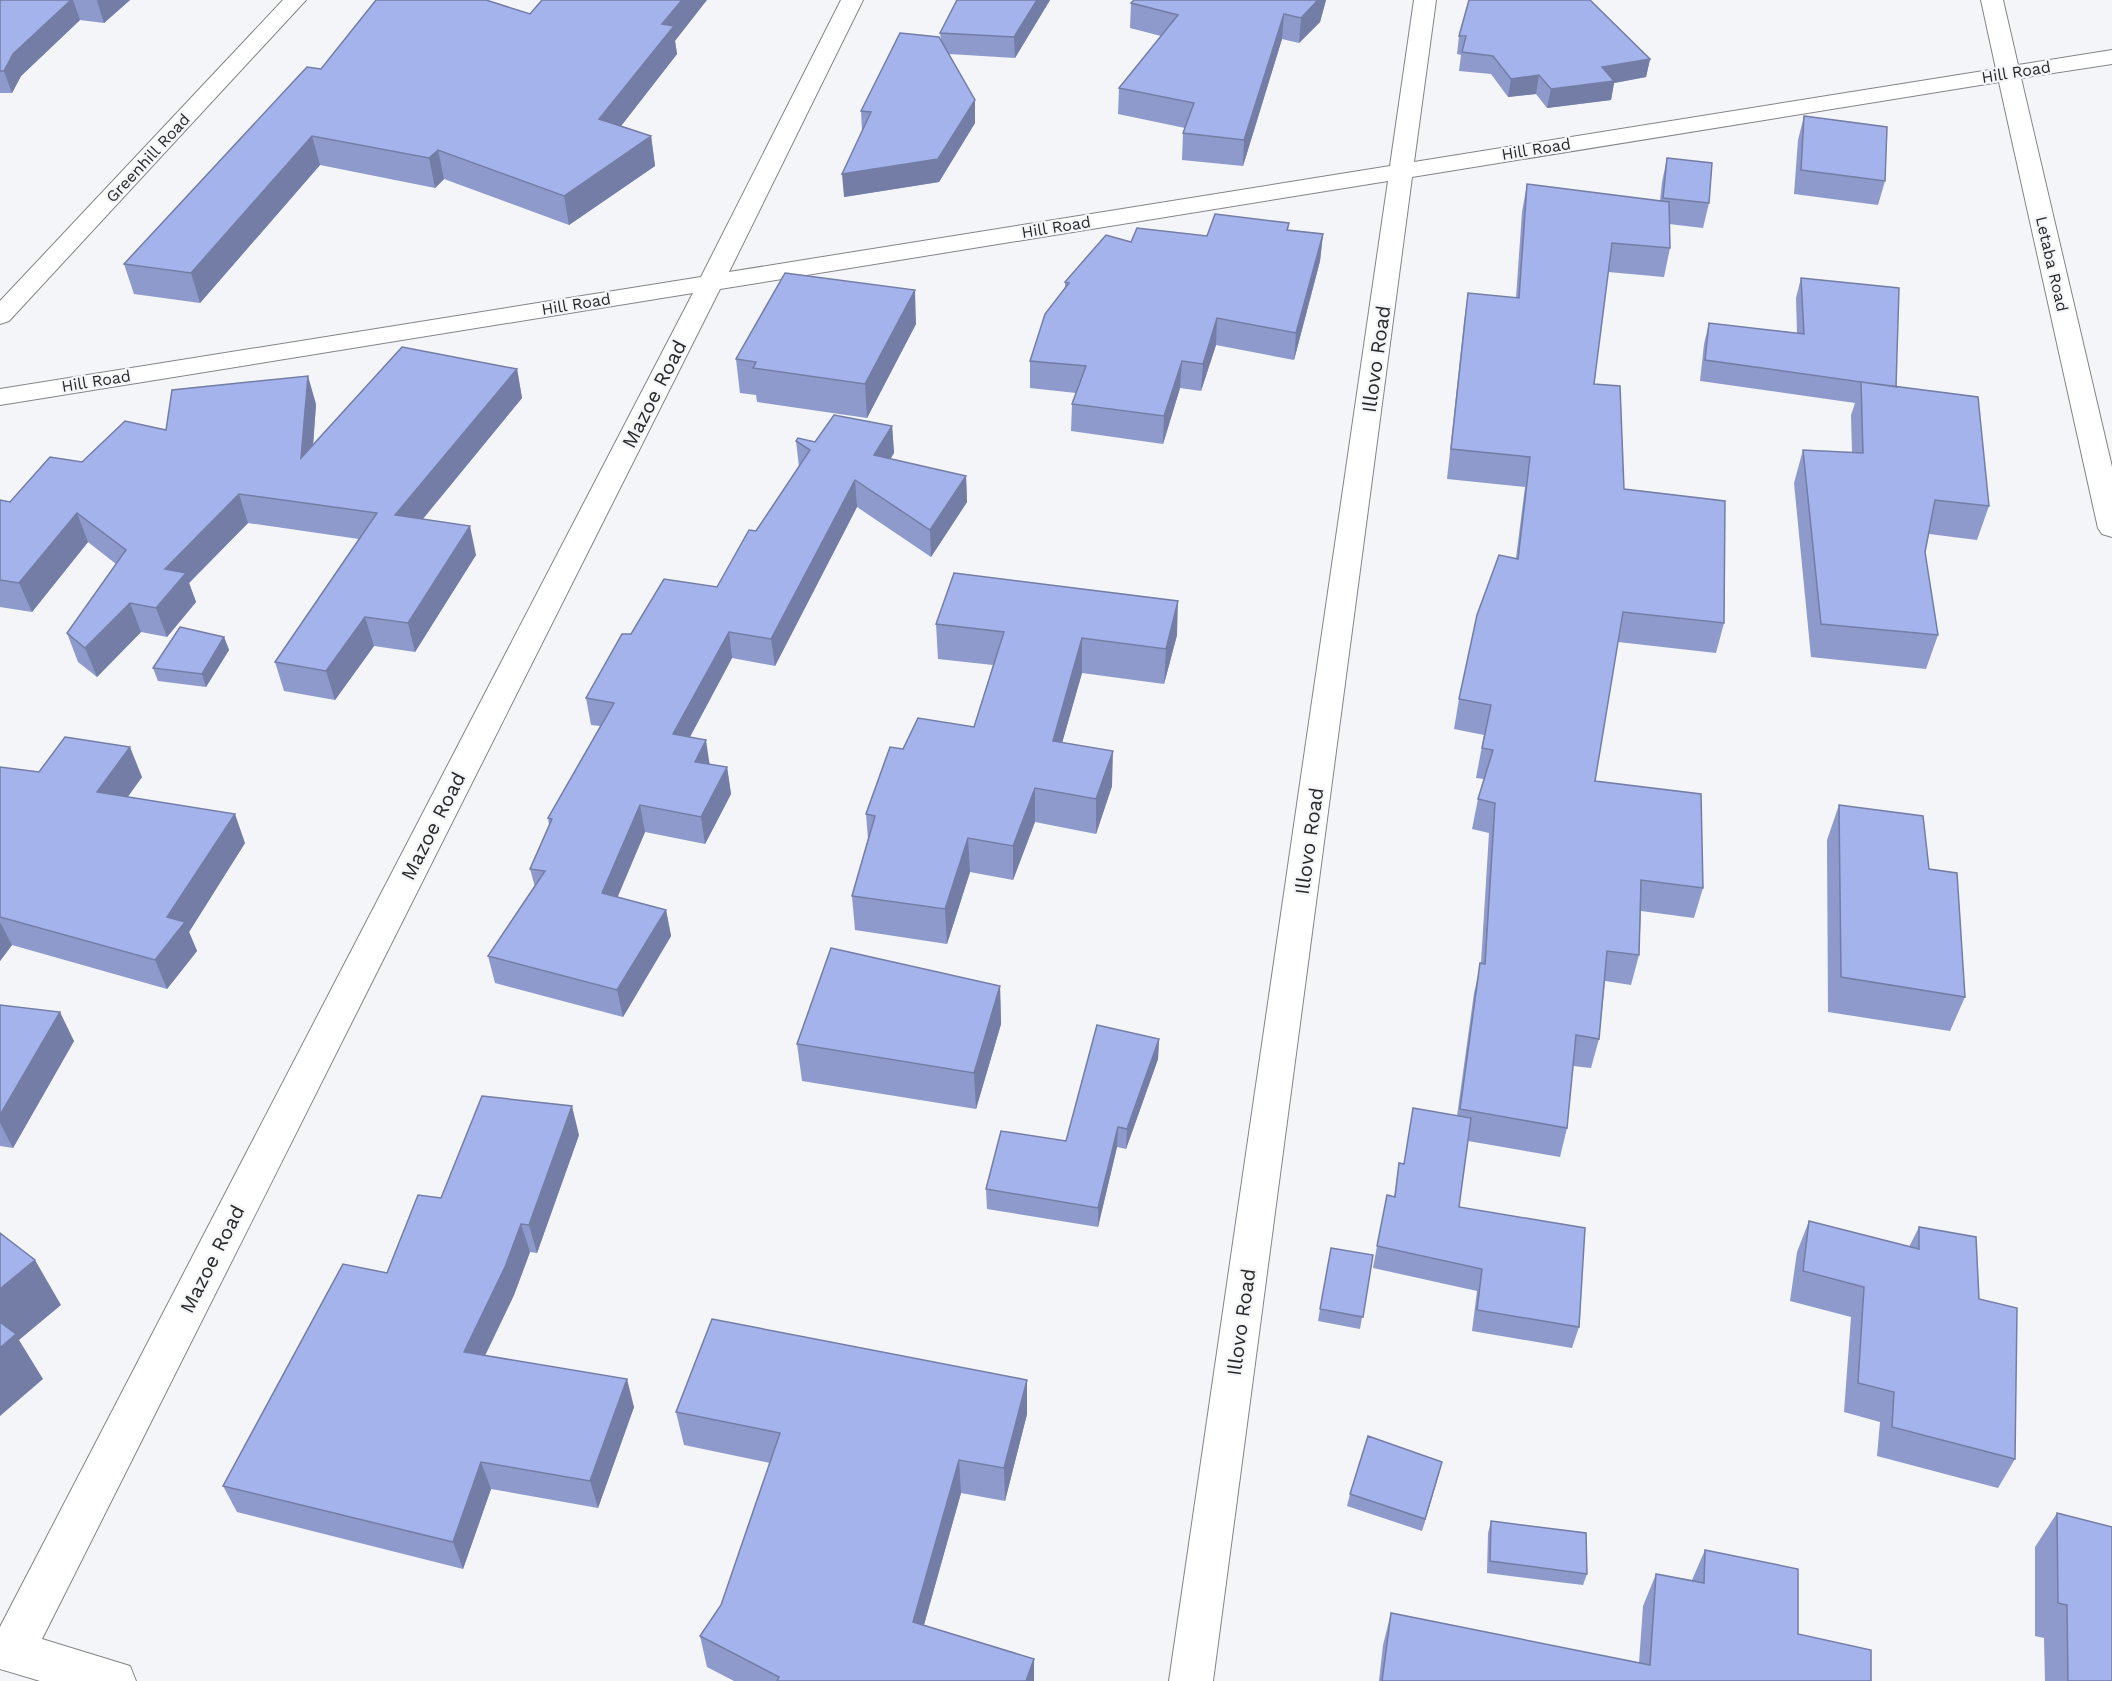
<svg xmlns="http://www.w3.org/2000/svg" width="2112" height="1681" font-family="'Work Sans',sans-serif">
  <rect width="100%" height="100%" fill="#f4f5f9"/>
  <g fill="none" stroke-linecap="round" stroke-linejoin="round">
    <defs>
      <path id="minor" d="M 283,0 L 306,0 L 9,321 L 0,324 L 0,301 Z
        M 841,0 L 863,0 L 729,272 L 1390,166 L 1414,0 L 1436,0 L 1414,162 L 1996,69 L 1981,0 L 2003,0 L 2018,65 L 2112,50 L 2112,64 L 2021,78 L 2112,467 L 2112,537 L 2102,534 L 2098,528 L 1999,82 L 1412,177 L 1213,1681 L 1169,1681 L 1388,181 L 720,289 L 42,1639 L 130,1666 L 136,1681 L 40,1681 L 0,1669 L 0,1627 L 693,293 L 0,405 L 0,389 L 701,277 Z"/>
    </defs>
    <use href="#minor" stroke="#838488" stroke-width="2"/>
    <use href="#minor" fill="#fff" fill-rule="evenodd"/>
  </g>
  <path fill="#8d9acb" d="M 0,0 L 130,0 L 104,23 L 80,20 L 21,76 L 12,93 L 0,93 Z
    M 1050,0 L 1015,58 L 949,54 L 975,123 L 939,182 L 844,197 L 862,132 L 861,111 L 941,40 L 940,33 Z
    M 1134,0 L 1326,0 L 1320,22 L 1299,43 L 1282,39 L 1243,166 L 1182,160 L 1183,133 L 1185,128 L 1118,114 L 1119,88 L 1161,36 L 1130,28 L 1131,3 Z
    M 530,14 L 675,41 L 677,54 L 621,126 L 651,136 L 655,166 L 569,225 L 444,179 L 435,188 L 320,165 L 200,303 L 134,294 L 124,264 L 321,69 Z
    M 1459,36 L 1650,59 L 1646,77 L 1614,83 L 1611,100 L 1547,108 L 1536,94 L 1508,97 L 1491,74 L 1459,71 L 1461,55 L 1457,54 Z
    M 1804,116 L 1885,181 L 1878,205 L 1794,194 L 1798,140 Z
    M 1667,158 L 1709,203 L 1703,228 L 1669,224 L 1670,248 L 1664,277 L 1608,272 L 1594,384 L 1624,489 L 1724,623 L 1716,653 L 1618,642 L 1595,781 L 1703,888 L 1694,918 L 1641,911 L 1639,955 L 1631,985 L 1605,981 L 1599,1039 L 1591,1068 L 1573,1066 L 1567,1128 L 1560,1157 L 1468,1141 L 1459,1207 L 1579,1327 L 1572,1348 L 1472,1331 L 1477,1291 L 1373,1268 L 1377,1246 L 1394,1197 L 1399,1163 L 1404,1164 L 1413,1108 L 1457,1116 L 1474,993 L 1481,963 L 1489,833 L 1472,829 L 1478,799 L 1484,779 L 1476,778 L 1484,735 L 1454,729 L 1459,699 L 1516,558 L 1525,487 L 1447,479 L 1464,322 L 1468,293 L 1516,298 L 1522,212 L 1527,184 L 1660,201 L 1662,182 Z
    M 1289,223 L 1288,230 L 1323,234 L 1320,261 L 1294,360 L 1216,345 L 1201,391 L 1180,388 L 1163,444 L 1071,431 L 1072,404 L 1076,393 L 1030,388 L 1030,361 L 1065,287 L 1065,282 L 1131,242 L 1207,236 Z
    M 1801,278 L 1896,387 L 1989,506 L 1977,540 L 1929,534 L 1925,552 L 1938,635 L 1926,669 L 1811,657 L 1794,483 L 1803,450 L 1852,453 L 1851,415 L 1855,403 L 1700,381 L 1704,344 L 1709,323 L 1797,333 L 1796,298 Z
    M 916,324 L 867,418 L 757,402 L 756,395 L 740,393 L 736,359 Z
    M 517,369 L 522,398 L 423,519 L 476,555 L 415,652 L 374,646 L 335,700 L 284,691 L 275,662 L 359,539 L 248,523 L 189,583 L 196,602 L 167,637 L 141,632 L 97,677 L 78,662 L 67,633 L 116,564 L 88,542 L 32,612 L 0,607 L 0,500 L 10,502 L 82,462 L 166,430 L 316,404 L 313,445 Z
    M 892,426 L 894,453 L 890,459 L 966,476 L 967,502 L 931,557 L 857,507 L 775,666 L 732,658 L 690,737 L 710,764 L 727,767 L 731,794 L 705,844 L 645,832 L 617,897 L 666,910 L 671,936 L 623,1017 L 495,983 L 488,956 L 535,887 L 530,869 L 549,825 L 548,818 L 600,726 L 591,725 L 586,698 L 631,634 L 717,587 L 799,467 L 796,441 L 815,442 Z
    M 936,624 L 1177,635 L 1164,684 L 1082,673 L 1062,742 L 1112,786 L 1096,834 L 1035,822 L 1013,880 L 970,872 L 947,944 L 855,930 L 852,896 L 868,839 L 866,814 L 903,749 L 974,727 L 993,665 L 938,659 Z
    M 224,637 L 229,650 L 206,687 L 158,681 L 153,668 Z
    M 0,767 L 39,772 L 142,777 L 127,797 L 245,843 L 189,932 L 197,951 L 167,989 L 12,945 L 0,961 Z
    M 1839,805 L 1929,869 L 1965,997 L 1950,1031 L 1828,1012 L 1827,840 Z
    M 1000,986 L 1001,1024 L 976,1109 L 802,1081 L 797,1044 Z
    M 0,1005 L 74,1041 L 13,1148 L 0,1146 Z
    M 1159,1039 L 1158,1059 L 1126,1149 L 1117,1147 L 1098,1227 L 987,1209 L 986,1189 L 1066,1141 Z
    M 579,1135 L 537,1253 L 530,1252 L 514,1295 L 485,1356 L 634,1407 L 598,1508 L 491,1489 L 463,1569 L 237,1512 L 223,1486 L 387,1273 L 441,1198 Z
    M 1809,1221 L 1909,1247 L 1919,1227 L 1979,1299 L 2015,1459 L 1998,1488 L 1877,1456 L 1880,1422 L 1844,1412 L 1851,1317 L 1790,1301 L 1797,1252 Z
    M 1373,1255 L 1360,1329 L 1318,1321 L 1320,1309 Z
    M 1027,1380 L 1027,1414 L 1005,1501 L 961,1493 L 924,1625 L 1034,1681 L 734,1681 L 707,1667 L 700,1636 L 721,1605 L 770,1463 L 684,1445 L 676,1412 Z
    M 1442,1462 L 1422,1531 L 1347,1506 L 1350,1494 Z
    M 2057,1513 L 2112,1681 L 2045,1681 L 2044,1638 L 2035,1636 L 2035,1547 Z
    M 1491,1521 L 1587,1574 L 1583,1585 L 1487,1573 L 1488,1533 Z
    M 1705,1550 L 1798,1634 L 1871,1681 L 1379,1681 L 1383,1645 L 1391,1613 L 1639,1663 L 1643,1606 L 1656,1574 L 1692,1580 Z"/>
  <path fill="#737da5" d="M 71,0 L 73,0 L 80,20 L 21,76 L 12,93 L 4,71 L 13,54 Z
    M 98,0 L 130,0 L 104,23 L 97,1 Z
    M 682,0 L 707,0 L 675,41 L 677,54 L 604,148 L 599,119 L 662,24 Z
    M 1037,0 L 1050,0 L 1015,58 L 1014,37 Z
    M 1318,0 L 1326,0 L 1320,22 L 1299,43 L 1301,18 Z
    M 1284,14 L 1282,39 L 1243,166 L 1244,140 Z
    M 1650,59 L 1646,77 L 1614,83 L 1611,100 L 1547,108 L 1551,89 L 1602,67 Z
    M 1539,75 L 1536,94 L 1508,97 L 1511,79 Z
    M 975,100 L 975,123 L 939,182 L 844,197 L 842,174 Z
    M 312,136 L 320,165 L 200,303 L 191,273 Z
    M 651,136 L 655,166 L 569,225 L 564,196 Z
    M 438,150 L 444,179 L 435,188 L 429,158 Z
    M 1323,234 L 1320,261 L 1294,360 L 1296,333 Z
    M 915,290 L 916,324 L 867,418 L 865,384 Z
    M 1217,318 L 1216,345 L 1201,391 L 1203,364 Z
    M 1182,361 L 1180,388 L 1163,444 L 1164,416 Z
    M 517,369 L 522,398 L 402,544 L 395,515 Z
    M 308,376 L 316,404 L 310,487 L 301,458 Z
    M 892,426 L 894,453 L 876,482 L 874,455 Z
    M 966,476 L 967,502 L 931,557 L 930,530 Z
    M 855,480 L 857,507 L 775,666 L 771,639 Z
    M 239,494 L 248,523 L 189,583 L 196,602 L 167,637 L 156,608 L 165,569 Z
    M 77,513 L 88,542 L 32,612 L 19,583 Z
    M 470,526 L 476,555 L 415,652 L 408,623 Z
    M 1178,601 L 1177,635 L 1164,684 L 1166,649 Z
    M 130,603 L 141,632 L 97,677 L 85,648 Z
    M 365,617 L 374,646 L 335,700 L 326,671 Z
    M 729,632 L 732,658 L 677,761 L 673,734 Z
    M 224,637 L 229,650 L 206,687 L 202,674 Z
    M 1082,638 L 1082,673 L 1053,775 L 1053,741 Z
    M 706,740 L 710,767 L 695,762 Z
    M 130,747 L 142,777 L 110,822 L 97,792 Z
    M 1113,751 L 1112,786 L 1096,834 L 1096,799 Z
    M 727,767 L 731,794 L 705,844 L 701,817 Z
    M 1035,788 L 1035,822 L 1013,880 L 1013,846 Z
    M 640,805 L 645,832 L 608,920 L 602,893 Z
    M 235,814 L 245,843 L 189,932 L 197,951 L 167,989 L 155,960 L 167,917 Z
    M 968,838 L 970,872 L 947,944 L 945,909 Z
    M 666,910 L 671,936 L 623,1017 L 617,990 Z
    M 0,922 L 12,945 L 0,961 Z
    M 1000,986 L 1001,1024 L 976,1109 L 974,1073 Z
    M 60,1012 L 74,1041 L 13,1148 L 0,1123 L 0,1115 Z
    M 1159,1039 L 1158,1059 L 1126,1149 L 1127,1129 Z
    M 572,1106 L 579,1135 L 537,1253 L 529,1225 Z
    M 1118,1127 L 1117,1147 L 1098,1227 L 1098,1208 Z
    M 521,1224 L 530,1252 L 514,1295 L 473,1380 L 464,1352 Z
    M 35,1260 L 61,1305 L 19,1340 L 43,1379 L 0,1416 L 0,1289 Z
    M 627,1379 L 634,1407 L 598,1508 L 590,1481 Z
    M 1027,1380 L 1027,1414 L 1005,1501 L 1004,1468 Z
    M 959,1460 L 961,1493 L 916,1653 L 913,1622 Z
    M 481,1462 L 491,1489 L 463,1569 L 453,1542 Z
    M 1442,1462 L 1439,1474 L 1422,1531 L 1425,1519 Z
    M 1034,1659 L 1034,1681 L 1026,1681 Z"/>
  <path fill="#a4b3ec" stroke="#737da5" stroke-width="1.5" d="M 0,0 L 71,0 L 13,54 L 4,71 L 0,71 Z
    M 376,0 L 486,0 L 530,14 L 542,0 L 682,0 L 662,24 L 674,26 L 599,119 L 651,136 L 564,196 L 438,150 L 429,158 L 312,136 L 191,273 L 124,264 L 293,82 L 307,67 L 321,69 Z
    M 957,0 L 1037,0 L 1014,37 L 940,33 Z
    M 1134,0 L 1318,0 L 1301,18 L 1284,14 L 1244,140 L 1183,133 L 1194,103 L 1119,88 L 1178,15 L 1131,3 Z
    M 1469,0 L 1590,0 L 1650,59 L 1602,67 L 1614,81 L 1551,89 L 1539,75 L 1511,79 L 1493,56 L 1462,52 L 1466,36 L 1459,36 Z
    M 900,33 L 939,37 L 975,100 L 938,159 L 842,174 L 871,112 L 861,111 Z
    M 1804,116 L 1887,127 L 1885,181 L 1801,170 Z
    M 1667,158 L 1712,163 L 1709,203 L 1663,198 Z
    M 1527,184 L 1669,202 L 1670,248 L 1612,243 L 1594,384 L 1620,386 L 1624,489 L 1725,501 L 1724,623 L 1623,612 L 1595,781 L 1701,794 L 1703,888 L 1641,880 L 1639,955 L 1607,951 L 1599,1039 L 1576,1035 L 1567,1128 L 1460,1109 L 1480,963 L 1485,964 L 1495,803 L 1478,799 L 1493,750 L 1482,748 L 1491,705 L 1459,699 L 1477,615 L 1499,555 L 1518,559 L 1530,457 L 1451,449 L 1468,293 L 1519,298 Z
    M 1215,214 L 1289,223 L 1287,230 L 1323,234 L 1296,333 L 1217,318 L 1203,364 L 1182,361 L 1164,416 L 1072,404 L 1086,366 L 1030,361 L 1045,314 L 1069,283 L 1065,282 L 1106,235 L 1131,242 L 1137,228 L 1207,236 Z
    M 785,273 L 915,290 L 865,384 L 753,368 L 756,362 L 736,359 Z
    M 1801,278 L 1899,288 L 1896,387 L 1705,360 L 1709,323 L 1804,334 Z
    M 402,347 L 517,369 L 395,515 L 470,526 L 408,623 L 365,617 L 326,671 L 275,662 L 377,513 L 239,494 L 165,569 L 186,573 L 156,608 L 130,603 L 85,648 L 67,633 L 126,550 L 77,513 L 19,583 L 0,580 L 0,500 L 10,502 L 50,457 L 82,462 L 125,421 L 166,430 L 172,390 L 308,376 L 301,458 Z
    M 1861,382 L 1978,397 L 1989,506 L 1935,500 L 1925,552 L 1938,635 L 1821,624 L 1803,450 L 1863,453 Z
    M 834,415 L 892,426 L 874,455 L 966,476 L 930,530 L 855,480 L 771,639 L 729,632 L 673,734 L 706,740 L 695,762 L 727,767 L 701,817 L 640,805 L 602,893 L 666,910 L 617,990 L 488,956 L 545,871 L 530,869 L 552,819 L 548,818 L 614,703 L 586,698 L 622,634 L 631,634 L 664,579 L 717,587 L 749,530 L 756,531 L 810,450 L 796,441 L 798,438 L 815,442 Z
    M 954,573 L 1178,601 L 1166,649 L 1082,638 L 1053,741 L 1113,751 L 1096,799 L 1035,788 L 1013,846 L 968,838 L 945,909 L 852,896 L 875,816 L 866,814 L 890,747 L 903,749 L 918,718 L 974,727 L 1004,632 L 936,624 Z
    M 180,627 L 224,637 L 202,674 L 153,668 Z
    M 65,737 L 130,747 L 97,792 L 235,814 L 167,917 L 185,922 L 155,960 L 0,917 L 0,767 L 39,772 Z
    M 1839,805 L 1923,816 L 1929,869 L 1957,873 L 1965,997 L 1841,977 Z
    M 831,948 L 1000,986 L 974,1073 L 797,1044 Z
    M 0,1005 L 60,1012 L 0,1115 Z
    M 1097,1025 L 1159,1039 L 1127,1129 L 1118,1127 L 1098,1208 L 986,1189 L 1001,1131 L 1066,1141 Z
    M 482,1096 L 572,1106 L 529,1225 L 521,1224 L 505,1267 L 464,1352 L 627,1379 L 590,1481 L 481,1462 L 453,1542 L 223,1486 L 343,1264 L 387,1273 L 418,1195 L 441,1198 Z
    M 1413,1108 L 1471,1118 L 1459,1207 L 1585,1228 L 1579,1327 L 1477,1310 L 1482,1269 L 1377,1246 L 1387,1195 L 1395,1197 L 1399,1163 L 1404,1164 Z
    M 1809,1221 L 1919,1249 L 1919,1227 L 1976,1237 L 1979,1299 L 2017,1308 L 2015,1459 L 1892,1427 L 1894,1392 L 1858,1383 L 1864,1287 L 1803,1271 Z
    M 0,1233 L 35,1260 L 0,1289 Z
    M 1331,1248 L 1373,1255 L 1363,1317 L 1320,1309 Z
    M 712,1319 L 1027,1380 L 1004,1468 L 959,1460 L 913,1622 L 1034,1659 L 1026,1681 L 777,1681 L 779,1677 L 700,1636 L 721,1605 L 780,1433 L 676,1412 Z
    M 0,1322 L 16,1334 L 0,1348 Z
    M 1368,1436 L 1442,1462 L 1425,1519 L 1350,1494 Z
    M 2057,1513 L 2112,1527 L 2112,1681 L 2068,1681 L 2067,1605 L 2058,1603 Z
    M 1491,1521 L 1586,1533 L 1587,1574 L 1490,1561 Z
    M 1705,1550 L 1798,1569 L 1798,1634 L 1871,1650 L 1871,1681 L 1382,1681 L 1391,1613 L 1650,1665 L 1656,1574 L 1704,1583 Z"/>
  <g text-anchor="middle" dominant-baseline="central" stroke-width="4.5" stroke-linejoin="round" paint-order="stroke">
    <g font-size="16" fill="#282829" stroke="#f4f5f9">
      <text transform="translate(2016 72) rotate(-9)">Hill Road</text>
      <text transform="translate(1536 149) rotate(-9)">Hill Road</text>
      <text transform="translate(148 158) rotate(-47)">Greenhill Road</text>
      <text transform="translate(1056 227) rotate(-9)">Hill Road</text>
      <text transform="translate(2052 264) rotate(77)">Letaba Road</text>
      <text transform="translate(576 304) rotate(-9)">Hill Road</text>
      <text transform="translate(96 381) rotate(-9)">Hill Road</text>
    </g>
    <g font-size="20" fill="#282829" stroke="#f4f5f9">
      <text transform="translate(1376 359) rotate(-82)">Illovo Road</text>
      <text transform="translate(654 394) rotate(-63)">Mazoe Road</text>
      <text transform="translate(433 826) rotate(-63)">Mazoe Road</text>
      <text transform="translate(1309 841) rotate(-82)">Illovo Road</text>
      <text transform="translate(212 1259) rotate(-63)">Mazoe Road</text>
      <text transform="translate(1241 1322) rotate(-82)">Illovo Road</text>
    </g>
  </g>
</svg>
